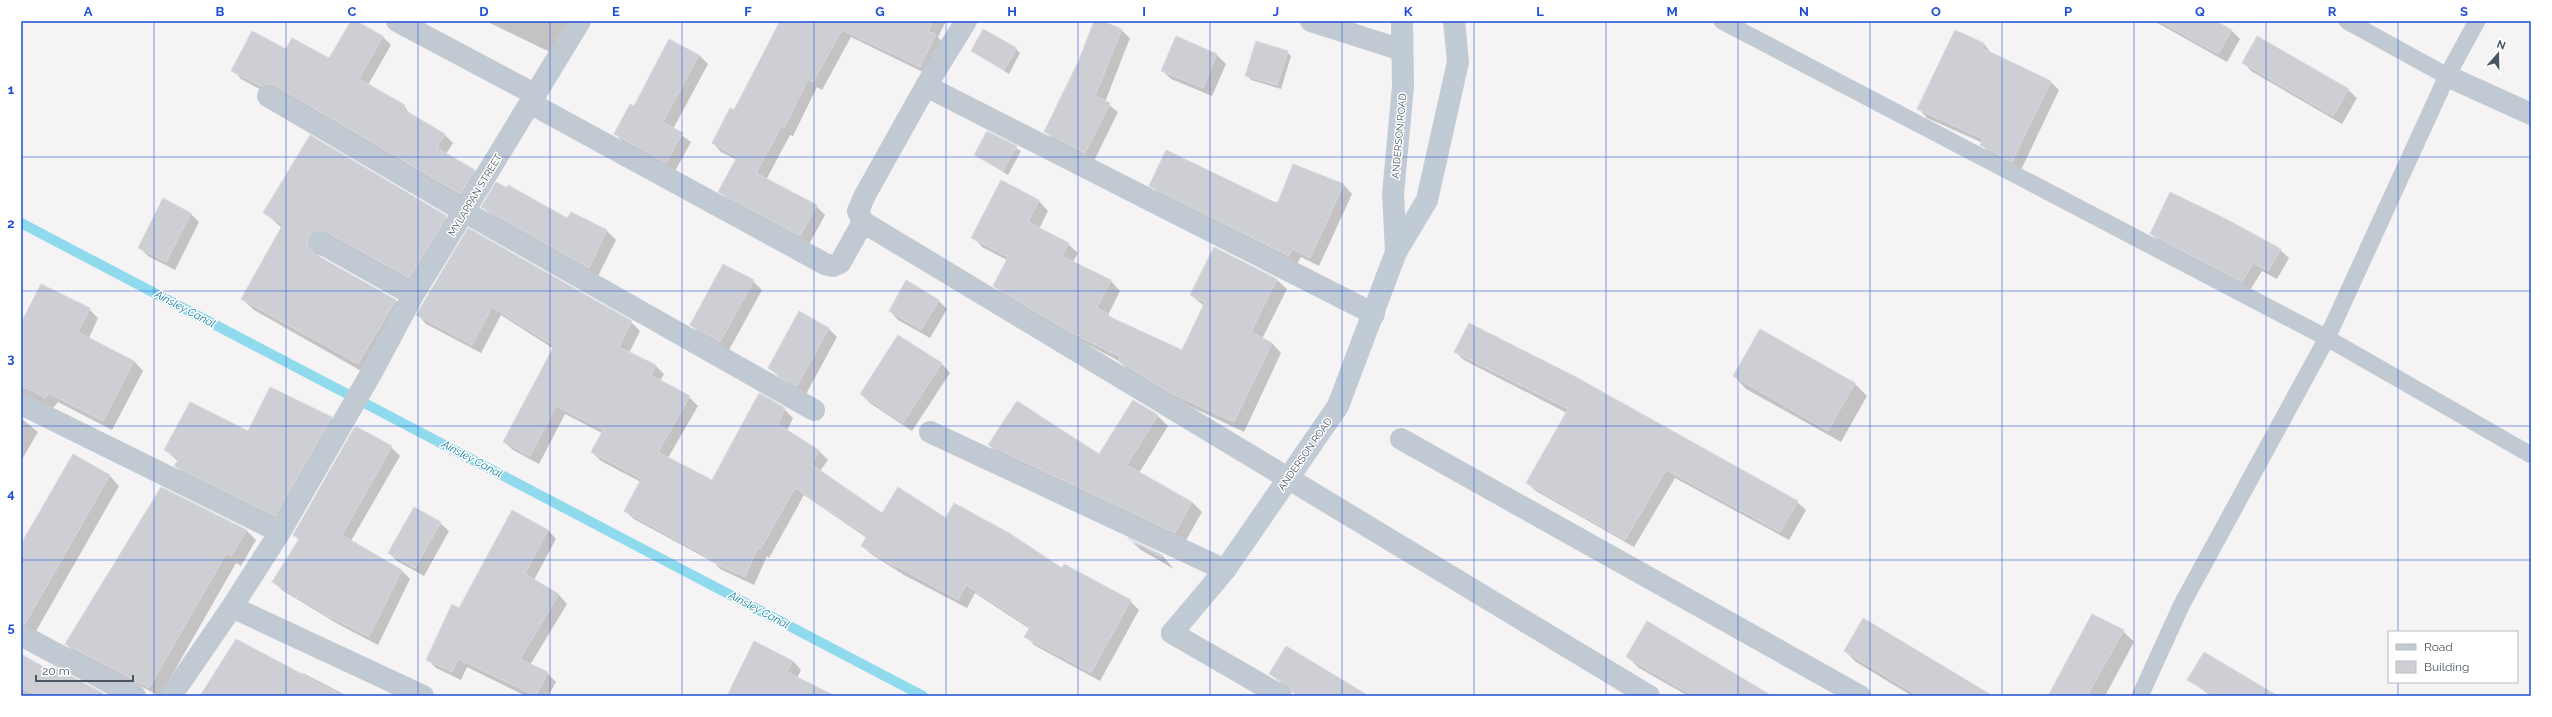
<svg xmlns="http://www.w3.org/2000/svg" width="2552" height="717" font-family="Raleway,sans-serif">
  <rect width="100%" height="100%" fill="#f5f3f3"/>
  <path fill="#0003" d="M 352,21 L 383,37 L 391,45 L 368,85 L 404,106 L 412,116 L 444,134 L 453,143 L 446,154 L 474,170 L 483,179 L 468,202 L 241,79 L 233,70 L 287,50 L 330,60 Z
    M 486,21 L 574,21 L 560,57 Z
    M 781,21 L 946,21 L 938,37 L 944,44 L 929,75 L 851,37 L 822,90 L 817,87 L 793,136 L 790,135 L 766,180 L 816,206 L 825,215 L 809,244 L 728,200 L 720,191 L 737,160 L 721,152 L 713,143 L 734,111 Z
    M 1095,21 L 1121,30 L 1130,38 L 1105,102 L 1118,112 L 1094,161 L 1054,141 L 1046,132 L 1080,60 Z
    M 2154,21 L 2214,21 L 2232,31 L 2240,39 L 2227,62 Z
    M 1176,38 L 1217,55 L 1226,64 L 1212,96 L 1171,79 L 1162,70 Z
    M 669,40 L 699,55 L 708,64 L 673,129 L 691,142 L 675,171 L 624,143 L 615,134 L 634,108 Z
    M 1984,44 L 1992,54 L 2050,81 L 2059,90 L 2021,170 L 1990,154 L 1982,145 L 1983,143 L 1927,118 L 1919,109 Z
    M 1016,49 L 1020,53 L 1009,74 L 972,51 Z
    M 1287,52 L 1291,56 L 1281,89 L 1251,80 L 1247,75 Z
    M 2243,62 L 2348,90 L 2357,98 L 2342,124 L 2251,71 Z
    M 987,132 L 1021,151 L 1008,175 L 975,155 Z
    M 1294,166 L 1344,185 L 1352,194 L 1319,266 L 1301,257 L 1297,264 L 1159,194 L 1151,185 L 1279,203 Z
    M 1002,182 L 1039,201 L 1048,211 L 1039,229 L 1068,244 L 1078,253 L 1073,262 L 1111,281 L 1120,291 L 1108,315 L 1112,319 L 1182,352 L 1204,306 L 1191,295 L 1215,248 L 1277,280 L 1287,289 L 1262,339 L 1272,343 L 1281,353 L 1244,432 L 1183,403 L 1129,371 L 1119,361 L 1077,339 L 1004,295 L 994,286 L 1007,260 L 982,247 L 973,237 Z
    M 164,199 L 191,214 L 199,222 L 175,270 L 148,256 L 139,247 Z
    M 483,207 L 568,219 L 571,213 L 607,231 L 616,240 L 598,276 L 491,215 Z
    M 265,213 L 446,217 L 458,228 L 421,289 L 320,247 L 319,258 L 396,301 L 407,313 L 370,376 L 254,310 L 242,299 L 282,228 Z
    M 469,230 L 631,322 L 640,331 L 629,353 L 655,365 L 664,374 L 660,381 L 689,397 L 698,406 L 668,458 L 712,482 L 784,409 L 793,418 L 787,431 L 819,451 L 828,460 L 820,471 L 882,514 L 947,519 L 1063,569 L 1130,601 L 1139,610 L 1100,681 L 1034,645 L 1026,636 L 1030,629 L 975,593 L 967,608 L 904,575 L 871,554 L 862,546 L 867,538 L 804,495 L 769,558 L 767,556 L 754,585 L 720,569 L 715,563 L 634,519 L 625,511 L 641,482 L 601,461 L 592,452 L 602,433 L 565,414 L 539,464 L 513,450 L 504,442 L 554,349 L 501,315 L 481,353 L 426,324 L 418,315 Z
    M 2151,234 L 2280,250 L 2289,258 L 2277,279 L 2262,271 L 2250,290 L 2160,242 Z
    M 753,281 L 762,290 L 729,350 L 700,334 L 691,325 Z
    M 939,301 L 947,309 L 930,338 L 898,320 L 890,311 Z
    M 89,309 L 98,318 L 89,338 L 134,361 L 143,371 L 112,430 L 58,402 L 52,409 L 21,408 L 21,326 Z
    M 829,329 L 837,337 L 806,394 L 778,376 L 769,368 Z
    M 899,337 L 942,364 L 950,373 L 912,431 L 870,403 L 861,394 Z
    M 1455,352 L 1797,502 L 1806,510 L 1789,540 L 1675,478 L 1634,547 L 1536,491 L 1527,483 L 1567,413 L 1464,360 Z
    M 1734,376 L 1854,383 L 1867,396 L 1841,442 L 1746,389 Z
    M 1134,401 L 1158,416 L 1168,426 L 1139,473 L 1192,502 L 1202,512 L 1185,542 L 999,455 L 989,445 L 1100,456 Z
    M 21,418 L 38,432 L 21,461 Z
    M 331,418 L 340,426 L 284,524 L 184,474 L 175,466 L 178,461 L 165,450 Z
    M 391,447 L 400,456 L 351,541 L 401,570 L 410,579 L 378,645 L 338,624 L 282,590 L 273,581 L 299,540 L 294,535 Z
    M 73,456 L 110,476 L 119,486 L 35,633 L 21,639 L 21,546 Z
    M 512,511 L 548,530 L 556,539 L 534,580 L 559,595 L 567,604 L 530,665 L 547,673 L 556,682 L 548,696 L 526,696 L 467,667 L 461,680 L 436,668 L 427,659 L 460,609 Z
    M 440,523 L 449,531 L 424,576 L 397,561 L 389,553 Z
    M 246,530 L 256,540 L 241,566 L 236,563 L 160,696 L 76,654 L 66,644 Z
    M 1132,542 L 1162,555 L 1174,569 L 1141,550 Z
    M 2123,631 L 2134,642 L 2105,696 L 2049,696 Z
    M 1845,651 L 1991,696 L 1912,696 L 1856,662 Z
    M 21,652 L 22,656 L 49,672 L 105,696 L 21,696 Z
    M 1628,657 L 1770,696 L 1688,696 L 1639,668 Z
    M 793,661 L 801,670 L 797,678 L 832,696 L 728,696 Z
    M 303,673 L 347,696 L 202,696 L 302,675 Z
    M 1270,674 L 1368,696 L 1297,696 Z
    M 2189,680 L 2273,696 L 2211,696 Z"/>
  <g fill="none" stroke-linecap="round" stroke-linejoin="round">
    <path stroke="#90daee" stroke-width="10" d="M 21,223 L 923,696"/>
  </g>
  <path fill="#cdcfd5" stroke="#d7d9de" d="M 351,21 L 356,21 L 383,36 L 359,79 L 405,105 L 403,109 L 445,134 L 437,148 L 475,170 L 460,194 L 274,85 L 268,84 L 261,86 L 231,71 L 252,31 L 286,49 L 292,38 L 329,58 Z
    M 780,21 L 933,21 L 928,31 L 936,34 L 920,67 L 842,30 L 813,82 L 808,79 L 784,128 L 781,127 L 756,173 L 817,205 L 800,236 L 718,192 L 737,157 L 712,143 L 730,108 L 734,110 Z
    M 1094,21 L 1102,21 L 1122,29 L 1095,96 L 1110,103 L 1085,153 L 1044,132 L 1079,60 Z
    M 2159,21 L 2216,21 L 2232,30 L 2218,54 Z
    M 983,29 L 1017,48 L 1004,70 L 971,51 Z
    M 1955,30 L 1984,43 L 1982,48 L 2051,81 L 2012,162 L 1980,145 L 1983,139 L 1917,109 Z
    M 1176,36 L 1217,54 L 1203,88 L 1161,71 Z
    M 2257,36 L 2349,89 L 2333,116 L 2242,63 Z
    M 669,39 L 699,55 L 663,122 L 683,133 L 666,163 L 614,134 L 630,104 L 634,106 Z
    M 1256,41 L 1288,51 L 1277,85 L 1245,76 Z
    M 987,131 L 1017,146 L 1003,171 L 974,155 Z
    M 310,135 L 447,216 L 409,278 L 325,231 L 318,230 L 308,236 L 307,243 L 313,253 L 396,300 L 358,364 L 241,299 L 283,224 L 263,213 Z
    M 1166,150 L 1274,202 L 1278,202 L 1293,164 L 1344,184 L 1310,258 L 1292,249 L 1289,256 L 1149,186 Z
    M 1001,180 L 1039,200 L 1028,222 L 1069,243 L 1062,256 L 1111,280 L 1097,308 L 1109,314 L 1108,316 L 1182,350 L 1205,302 L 1190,295 L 1214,247 L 1277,279 L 1251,332 L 1272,343 L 1234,422 L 1172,394 L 1118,361 L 1120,357 L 1066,330 L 993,286 L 1008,257 L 971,238 Z
    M 496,182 L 507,188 L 508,185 L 567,218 L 571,212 L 607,230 L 589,268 L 481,207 Z
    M 2170,192 L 2228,220 L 2281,249 L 2268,271 L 2253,263 L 2242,282 L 2150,234 Z
    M 163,198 L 191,213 L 166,262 L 138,248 Z
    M 468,228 L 632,321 L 619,347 L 656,365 L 651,375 L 690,396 L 658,452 L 712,480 L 759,393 L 785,408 L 778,424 L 820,451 L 811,464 L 882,513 L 898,487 L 946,518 L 954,503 L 1009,533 L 1062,568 L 1064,564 L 1131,600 L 1091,673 L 1024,637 L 1030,627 L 966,585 L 958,600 L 896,566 L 895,567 L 861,546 L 867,536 L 795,488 L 760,550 L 758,548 L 745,577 L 710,561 L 711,559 L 624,511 L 641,479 L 591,452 L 603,430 L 556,406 L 530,456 L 503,442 L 554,346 L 492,307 L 472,345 L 416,315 Z
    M 723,264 L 754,280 L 720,342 L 690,325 Z
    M 906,280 L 939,300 L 921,330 L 889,311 Z
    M 41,284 L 90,308 L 78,332 L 134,361 L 103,421 L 48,393 L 46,398 L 21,386 L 21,323 Z
    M 799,311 L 829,328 L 797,386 L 768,368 Z
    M 1469,323 L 1574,376 L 1798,501 L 1780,532 L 1666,470 L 1625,540 L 1526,483 L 1568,409 L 1454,352 Z
    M 1760,329 L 1855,383 L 1828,431 L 1733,376 Z
    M 898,335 L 942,363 L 903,423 L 860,394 Z
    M 270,387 L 332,417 L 275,516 L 174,466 L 179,458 L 164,450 L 190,402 L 248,431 Z
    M 1133,400 L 1158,415 L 1127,465 L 1192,502 L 1175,533 L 988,445 L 1017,401 L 1099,454 Z
    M 357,427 L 392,446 L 342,535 L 402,570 L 369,637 L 328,616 L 272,582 L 299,539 L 293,535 L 354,428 Z
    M 73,454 L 110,475 L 25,624 L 21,623 L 21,544 Z
    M 161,487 L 247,530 L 231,556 L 226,554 L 149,688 L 65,644 Z
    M 414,507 L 441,522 L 415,568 L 388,553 Z
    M 512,510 L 548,530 L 525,574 L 559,594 L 520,659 L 548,672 L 536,696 L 458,659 L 452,672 L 426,660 L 452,604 L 459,608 Z
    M 1128,538 L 1162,555 L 1161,557 Z
    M 2092,614 L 2124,630 L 2087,696 L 2048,696 Z
    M 1863,618 L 1993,696 L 1918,696 L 1844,651 Z
    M 1647,621 L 1772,696 L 1693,696 L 1626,657 Z
    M 236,639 L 343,696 L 200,696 Z
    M 754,641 L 793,661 L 787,672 L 835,696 L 727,696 Z
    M 1286,646 L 1369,696 L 1297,696 L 1287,685 L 1269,674 Z
    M 2204,652 L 2278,696 L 2215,696 L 2187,680 Z
    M 21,654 L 49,670 L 52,666 L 103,693 L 102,696 L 33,696 L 35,694 L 21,688 Z"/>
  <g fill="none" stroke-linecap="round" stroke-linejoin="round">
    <path stroke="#c1cad2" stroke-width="17" d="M 1722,21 L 2327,338 L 2531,455
      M 2347,21 L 2447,76
      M 2140,696 L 2182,604 L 2327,338 L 2447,76 L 2477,21"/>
    <path stroke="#c1cad2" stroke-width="22" d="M 397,21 L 536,95
      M 966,21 L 926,86 L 865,195 L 858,211 L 863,222 L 1649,696
      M 1311,21 L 1402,50
      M 2447,76 L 2531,114
      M 926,86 L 1374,314
      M 268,96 L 465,212 L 814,410
      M 530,103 L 825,264 L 833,266 L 840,263 L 863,222
      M 319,242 L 413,295
      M 21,404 L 280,532
      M 930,432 L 1225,570
      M 1401,439 L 1860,696
      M 232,607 L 423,696
      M 1172,633 L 1281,696
      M 21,635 L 135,696
      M 171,696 L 232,607 L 280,532 L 373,370 L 413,295 L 580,21"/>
    <path stroke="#c1cbd6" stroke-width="22" d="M 1396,252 L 1393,194 L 1403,86 L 1402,21
      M 1172,633 L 1225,570 L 1338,406 L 1396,252 L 1427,200 L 1458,62 L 1454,21"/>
  </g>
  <path fill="none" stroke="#1d4ed8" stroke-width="1" stroke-opacity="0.55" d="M 154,21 L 154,696M 286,21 L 286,696M 418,21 L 418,696M 550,21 L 550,696M 682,21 L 682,696M 814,21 L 814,696M 946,21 L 946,696M 1078,21 L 1078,696M 1210,21 L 1210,696M 1342,21 L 1342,696M 1474,21 L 1474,696M 1606,21 L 1606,696M 1738,21 L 1738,696M 1870,21 L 1870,696M 2002,21 L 2002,696M 2134,21 L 2134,696M 2266,21 L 2266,696M 2398,21 L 2398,632M 21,157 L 2531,157M 21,291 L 2531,291M 21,426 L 2531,426M 21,560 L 2531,560M 2398,682 L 2398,696"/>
  <g text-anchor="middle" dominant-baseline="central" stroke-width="3" stroke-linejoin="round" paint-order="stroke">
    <g font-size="10" fill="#4a5661" stroke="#fff">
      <text transform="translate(1399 136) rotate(-85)">ANDERSON ROAD</text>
      <text transform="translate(475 195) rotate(-59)">MYLAPPAN STREET</text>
      <text transform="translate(1305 454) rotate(-55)">ANDERSON ROAD</text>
    </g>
    <g font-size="11" font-style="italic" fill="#0c7c9b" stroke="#fff">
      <text transform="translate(185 309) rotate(28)">Ainsley Canal</text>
      <text transform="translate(472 459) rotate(28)">Ainsley Canal</text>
      <text transform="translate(759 610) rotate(28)">Ainsley Canal</text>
    </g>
  </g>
  <rect width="2552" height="717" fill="none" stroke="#ffffff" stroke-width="44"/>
  <rect x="2388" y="631" width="130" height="52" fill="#ffffff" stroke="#b7bbc0"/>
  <rect x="2396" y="644" width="20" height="6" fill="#c1cbd6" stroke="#b7bbc0"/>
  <text x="2424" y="651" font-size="12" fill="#4a5661">Road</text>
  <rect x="2396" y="661" width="20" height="12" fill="#cdcfd5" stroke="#b7bbc0"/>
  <text x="2424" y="671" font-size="12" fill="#4a5661">Building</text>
  <g transform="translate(2498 54) rotate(20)" stroke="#ffffff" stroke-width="3" paint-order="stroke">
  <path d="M0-3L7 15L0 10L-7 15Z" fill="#4a5661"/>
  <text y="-6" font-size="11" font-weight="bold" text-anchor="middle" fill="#4a5661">N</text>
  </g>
  <path d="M36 675v6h97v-6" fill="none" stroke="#4a5661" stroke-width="2"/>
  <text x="42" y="675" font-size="12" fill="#4a5661" stroke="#ffffff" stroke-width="3" paint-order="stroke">20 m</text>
  <rect x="22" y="22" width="2508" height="673" fill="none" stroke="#1d4ed8" stroke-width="1.5"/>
  <g font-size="13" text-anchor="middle" font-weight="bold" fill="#1d4ed8">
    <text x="88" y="16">A</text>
    <text x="220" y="16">B</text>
    <text x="352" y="16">C</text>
    <text x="484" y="16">D</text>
    <text x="616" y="16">E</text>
    <text x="748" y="16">F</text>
    <text x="880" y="16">G</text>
    <text x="1012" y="16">H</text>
    <text x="1144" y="16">I</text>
    <text x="1276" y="16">J</text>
    <text x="1408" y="16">K</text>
    <text x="1540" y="16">L</text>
    <text x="1672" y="16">M</text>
    <text x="1804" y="16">N</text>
    <text x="1936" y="16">O</text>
    <text x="2068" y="16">P</text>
    <text x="2200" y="16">Q</text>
    <text x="2332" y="16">R</text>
    <text x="2464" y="16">S</text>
    <text x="11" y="94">1</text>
    <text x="11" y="228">2</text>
    <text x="11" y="363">3</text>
    <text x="11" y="498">4</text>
    <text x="11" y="632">5</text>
  </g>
</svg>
